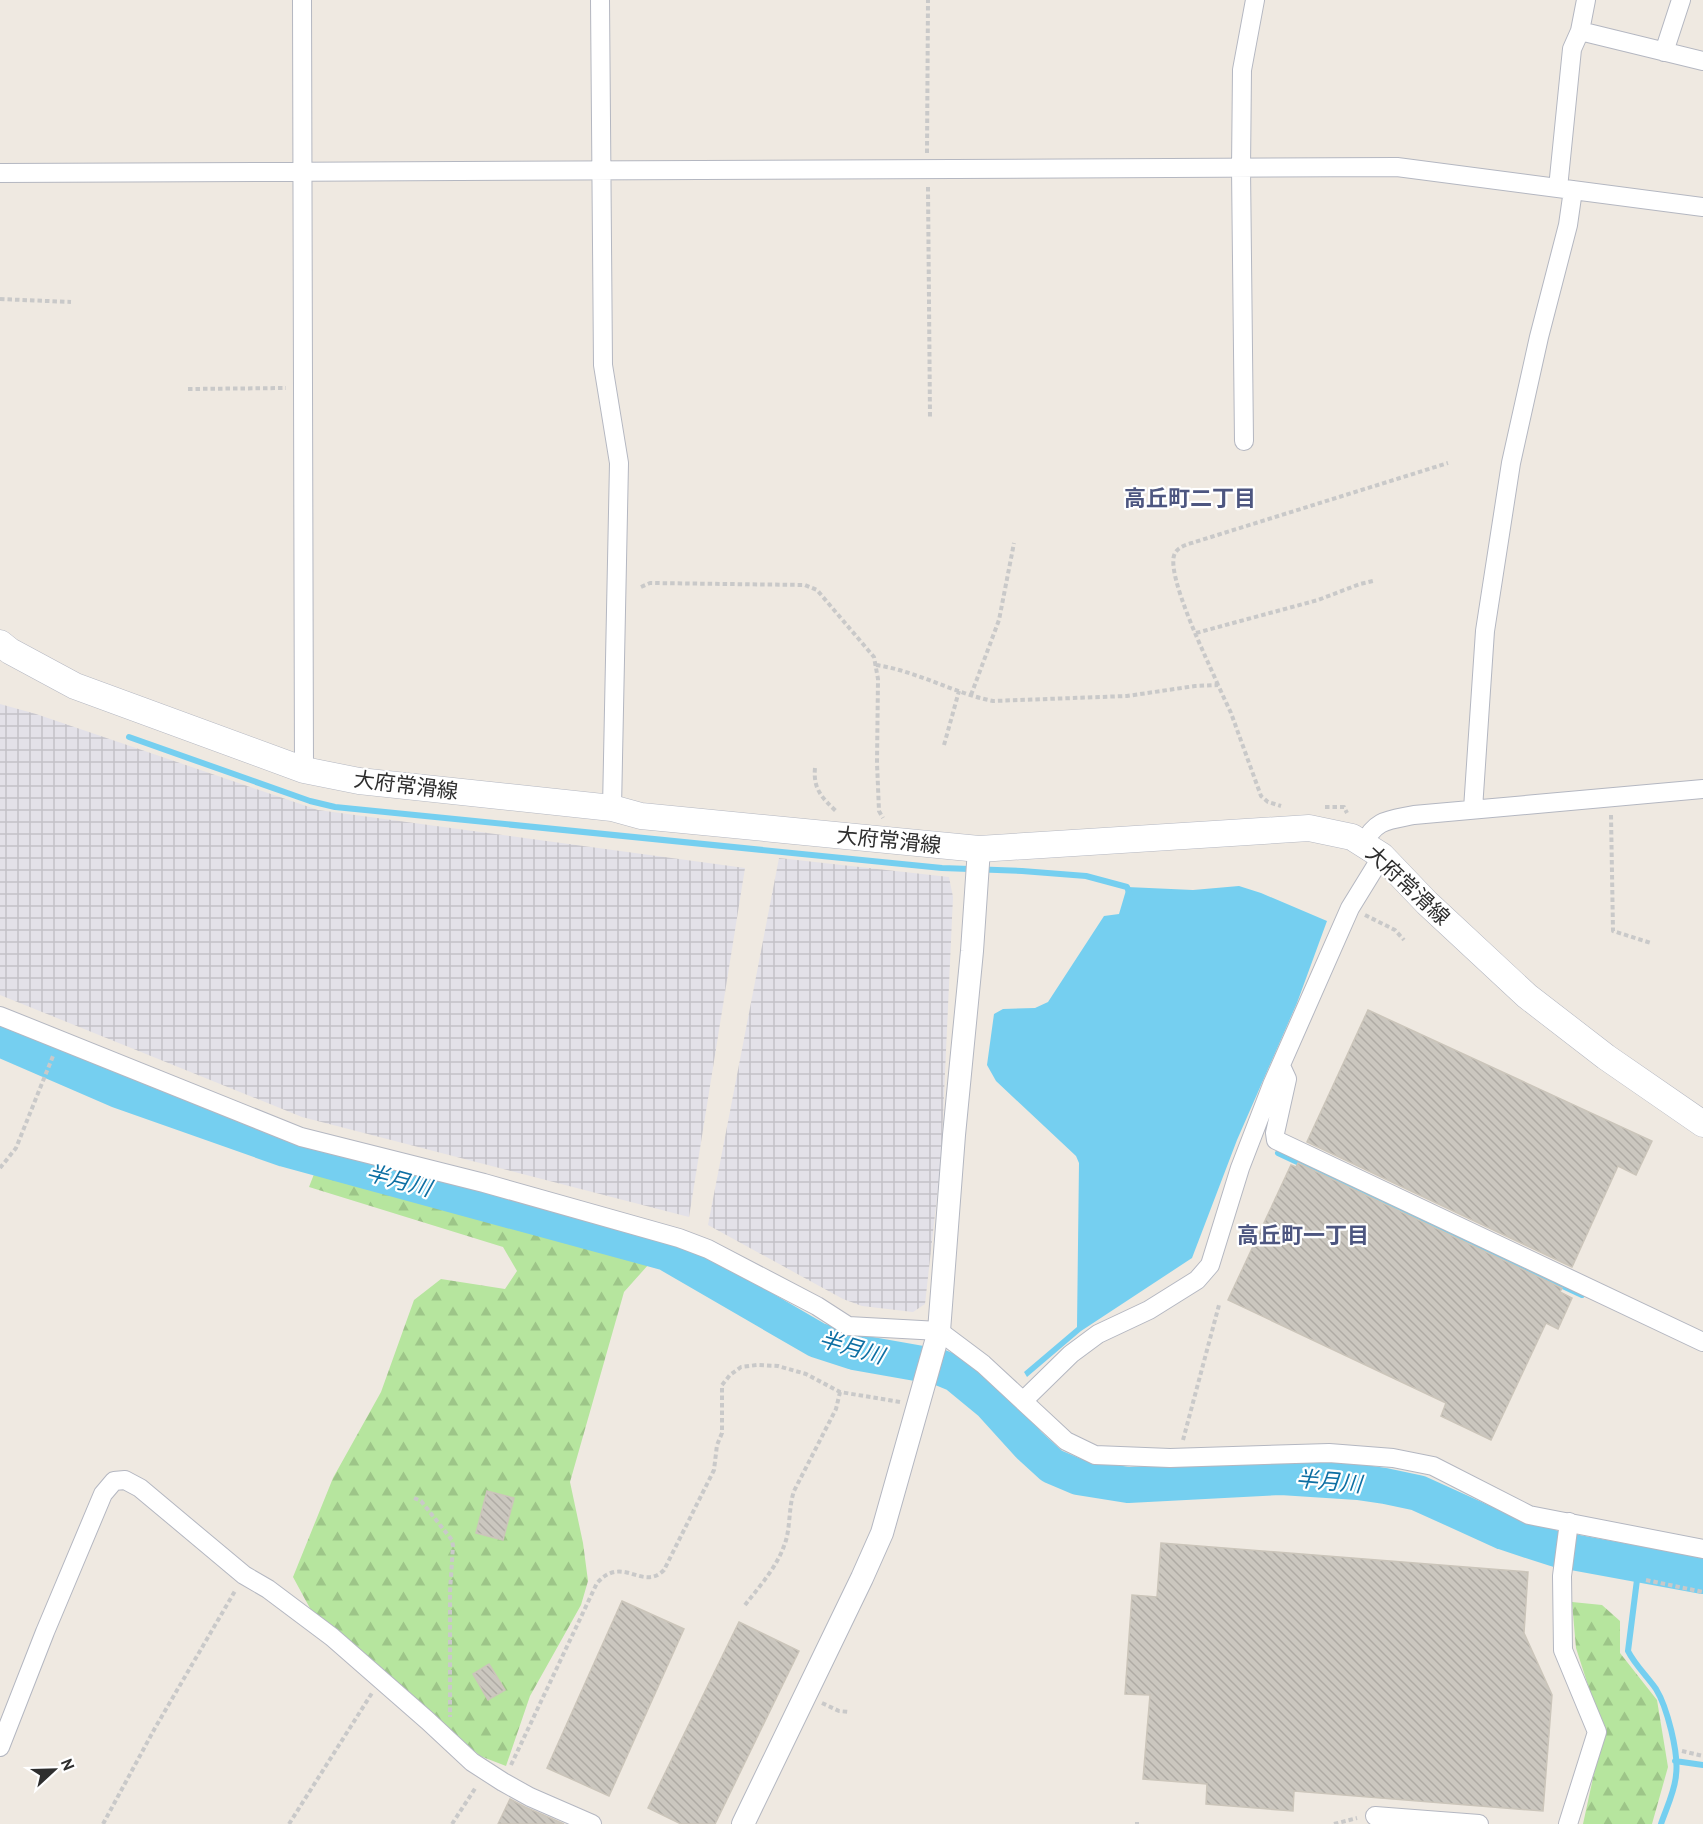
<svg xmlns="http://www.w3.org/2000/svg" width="1703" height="1824" font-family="'PT Sans','Noto Sans JP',sans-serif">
  <defs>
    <pattern id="industrial-grid" width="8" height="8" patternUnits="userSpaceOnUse" patternTransform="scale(1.5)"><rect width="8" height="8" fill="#e3e1e8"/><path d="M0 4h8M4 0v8" fill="none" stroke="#c3c1c7"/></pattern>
    <pattern id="forest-firs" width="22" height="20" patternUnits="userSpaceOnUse" patternTransform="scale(1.5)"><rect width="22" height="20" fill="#b6e59e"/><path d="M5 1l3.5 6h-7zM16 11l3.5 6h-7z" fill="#9dc588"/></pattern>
    <pattern id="building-back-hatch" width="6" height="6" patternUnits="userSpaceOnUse" patternTransform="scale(1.5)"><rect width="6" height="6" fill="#cbc7bf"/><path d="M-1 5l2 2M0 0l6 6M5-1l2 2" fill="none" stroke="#afaba4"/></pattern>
  </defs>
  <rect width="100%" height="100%" fill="#efe9e1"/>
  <path fill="url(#industrial-grid)" d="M 0,704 L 36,714 L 318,810 L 745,868 L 689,1217 L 302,1117 L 0,995 Z
    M 779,858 L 949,877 L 953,897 L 941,1161 L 925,1304 L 913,1312 L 862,1306 L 843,1299 L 708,1225 Z"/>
  <path fill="url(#forest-firs)" d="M 316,1169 L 657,1255 L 624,1292 L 570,1482 L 583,1543 L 588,1581 L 581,1605 L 530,1696 L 506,1766 L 480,1756 L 416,1699 L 312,1612 L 293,1577 L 333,1478 L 381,1392 L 414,1300 L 441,1279 L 505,1289 L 517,1271 L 503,1247 L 309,1187 Z
    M 1572,1602 L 1602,1605 L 1620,1621 L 1620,1653 L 1657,1700 L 1668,1767 L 1652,1824 L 1583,1824 L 1603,1732 L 1576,1648 Z"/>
  <path fill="#75cff0" d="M 1239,886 L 1261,893 L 1327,921 L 1297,1003 L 1237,1140 L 1192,1258 L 1081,1331 L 1027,1377 L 1024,1372 L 1077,1327 L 1079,1163 L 1076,1156 L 996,1081 L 987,1065 L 994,1014 L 1003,1009 L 1035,1008 L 1048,1002 L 1104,916 L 1119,914 L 1127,887 L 1193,890 Z"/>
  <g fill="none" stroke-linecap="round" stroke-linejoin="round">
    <path stroke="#75cff0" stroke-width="6" d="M 129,737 L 310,801 L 335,807 L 942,868 L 1022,871 L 1086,876 L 1127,887 L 1130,895
      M 1278,1153 L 1582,1295
      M 1639,1564 L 1628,1651 C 1635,1665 1647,1676 1656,1689 C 1667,1707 1679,1753 1676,1775 C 1675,1791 1666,1809 1661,1824
      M 1675,1761 L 1703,1765"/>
    <path stroke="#75cff0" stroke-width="36" d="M 0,1039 L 118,1090 L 285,1149 L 667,1253 L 817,1340 L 854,1352 L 939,1367 L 956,1374 L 990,1402 L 1029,1445 L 1052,1466 L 1078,1477 L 1128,1485 L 1281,1477 L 1358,1482 L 1385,1486 L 1418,1493 L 1504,1532 L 1556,1549 L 1703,1576"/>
  </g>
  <path fill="url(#building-back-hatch)" stroke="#cbc5ba" stroke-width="1.5" d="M 1368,1010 L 1652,1141 L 1636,1175 L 1618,1166 L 1572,1267 L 1307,1142 Z
    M 1298,1163 L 1562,1288 L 1560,1292 L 1572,1298 L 1558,1329 L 1546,1323 L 1491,1440 L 1441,1416 L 1446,1403 L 1228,1300 L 1291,1165 L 1296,1167 Z
    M 487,1491 L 514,1498 L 503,1540 L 476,1533 Z
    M 1161,1543 L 1528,1572 L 1524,1633 L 1552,1695 L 1543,1811 L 1294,1791 L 1293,1811 L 1206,1804 L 1207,1784 L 1143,1779 L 1150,1695 L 1125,1694 L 1132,1595 L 1157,1597 Z
    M 622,1601 L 684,1629 L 609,1796 L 547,1768 Z
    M 739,1622 L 799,1651 L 715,1824 L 681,1824 L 648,1808 Z
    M 489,1664 L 505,1690 L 488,1700 L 473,1674 Z
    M 510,1799 L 525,1807 L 564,1824 L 498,1824 Z"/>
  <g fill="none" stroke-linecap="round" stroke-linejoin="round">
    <defs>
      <path id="minor" d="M 302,0 L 304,770
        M 600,0 L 603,365 L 619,463 L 612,808
        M 1580,31 L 1586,0
        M 1664,52 L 1681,0
        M 0,173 L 1397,167 L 1703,207
        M 1558,188 L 1572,49 L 1580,31 L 1703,61
        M 1244,441 L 1241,168 L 1242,70 L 1255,0
        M 1473,809 L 1485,631 L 1511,463 L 1539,337 L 1568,225 L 1573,190
        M 1364,844 C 1375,819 1390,820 1414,815 L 1703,789
        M 0,1016 L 301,1137 L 484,1183 L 679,1238 L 708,1249 L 817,1306 L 848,1326 L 939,1331 L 983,1364 L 1066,1441 L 1095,1455 L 1170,1458 L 1329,1453 L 1393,1458 L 1433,1466 L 1529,1515 L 1703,1549
        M 1281,1066 L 1287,1079 L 1275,1133 L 1276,1140 L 1703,1342
        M 1024,1400 L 1071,1354 L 1098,1334 L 1149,1310 L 1197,1280 L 1210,1265 L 1240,1168 L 1272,1085 L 1350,908 L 1382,856
        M 0,1747 L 45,1632 L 103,1494 L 114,1481 L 125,1480 L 140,1488 L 244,1575 L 268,1589 L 332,1637 L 428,1721 L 472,1762 L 503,1782 L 530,1797 L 592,1824
        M 1375,1816 L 1479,1824
        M 1568,1824 L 1597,1732 L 1563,1650 L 1562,1576 L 1569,1522"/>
      <path id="tertiary" d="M 743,1824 L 862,1578 L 882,1533 L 939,1331 L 954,1135 L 972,951 L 979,849"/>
      <path id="secondary" d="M 0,643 L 10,651 L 75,686 L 304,770 L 359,781 L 612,808 L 641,816 L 979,849 L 1309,828 L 1352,837 L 1382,856 L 1427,903 L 1527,996 L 1606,1057 L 1703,1124"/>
    </defs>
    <use href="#minor" stroke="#b4b7c1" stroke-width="20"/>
    <use href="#tertiary" stroke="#b4b7c1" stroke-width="24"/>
    <use href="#secondary" stroke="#b4b7c1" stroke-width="27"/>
    <path stroke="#c9c9c9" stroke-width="4" stroke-dasharray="4.5 3" stroke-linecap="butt" d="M 927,153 L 928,0
      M 928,187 L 930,417
      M 0,299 L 71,302
      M 188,389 L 286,388
      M 641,587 L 650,583 L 805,585 L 817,590 L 874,657 L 878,679 L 877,763 L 879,811 L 883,818
      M 1196,633 L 1318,600 L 1360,584 L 1373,581
      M 876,665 C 917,671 953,693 993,701 L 1127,696 L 1195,686 L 1218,685 L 1231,713 L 1261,796 L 1268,802 L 1281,806
      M 1218,685 C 1209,663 1164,573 1175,553 C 1179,546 1189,544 1195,542 L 1448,463
      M 971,695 L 999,620 L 1014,543
      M 944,745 L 959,691
      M 815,768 C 813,789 822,798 837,812
      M 1325,807 L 1344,807 L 1347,813
      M 1611,815 L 1613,931 L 1651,943
      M 1365,915 L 1395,930 L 1404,940
      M 0,1168 L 16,1148 L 53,1056
      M 1183,1440 L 1219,1305
      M 414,1498 L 421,1501 L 452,1540 L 453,1546 L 450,1591 L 450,1717
      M 1646,1580 L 1703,1592
      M 745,1605 C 759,1587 776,1568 784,1546 C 791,1529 788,1509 794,1491 L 836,1409 L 840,1392
      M 822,1703 L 839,1711 L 849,1712
      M 1682,1751 L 1703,1756
      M 511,1765 L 597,1583 C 623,1554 642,1592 664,1570 L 714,1470 L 717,1445 L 722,1433 L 722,1385 L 730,1375 L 741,1367 L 757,1365 L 778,1366 L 806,1374 L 840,1392 L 900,1402
      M 103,1824 L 155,1728 L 235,1591
      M 289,1824 L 372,1693
      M 452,1824 L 476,1787
      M 1135,1824 L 1139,1824
      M 1334,1824 L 1357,1818"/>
    <use href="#minor" stroke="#fff" stroke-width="18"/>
    <use href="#tertiary" stroke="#fff" stroke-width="22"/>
    <use href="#secondary" stroke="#fff" stroke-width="26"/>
  </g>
  <g text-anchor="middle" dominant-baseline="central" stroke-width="4.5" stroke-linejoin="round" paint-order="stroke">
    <g font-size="21" fill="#2e2e2e" stroke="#fff">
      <text transform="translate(406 785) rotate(7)">大府常滑線</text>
      <text transform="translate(889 840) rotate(6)">大府常滑線</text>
      <text transform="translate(1408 885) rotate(43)">大府常滑線</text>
    </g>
    <g font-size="22" font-weight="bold" fill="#4d5680" stroke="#fff">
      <text x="1190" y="498">高丘町二丁目</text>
      <text x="1303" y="1235">高丘町一丁目</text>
    </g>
    <g font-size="22" font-style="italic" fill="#0d6fa3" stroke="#fff">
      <text transform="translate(399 1180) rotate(15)">半月川</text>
      <text transform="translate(852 1347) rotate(16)">半月川</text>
      <text transform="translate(1329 1481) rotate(5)">半月川</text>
    </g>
  </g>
  <g transform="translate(54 1770) rotate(68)" stroke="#ffffff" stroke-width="4.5" paint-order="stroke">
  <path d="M0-4.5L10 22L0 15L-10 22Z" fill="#2e2e2e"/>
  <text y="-9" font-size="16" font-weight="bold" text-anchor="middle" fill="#2e2e2e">N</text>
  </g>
</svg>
